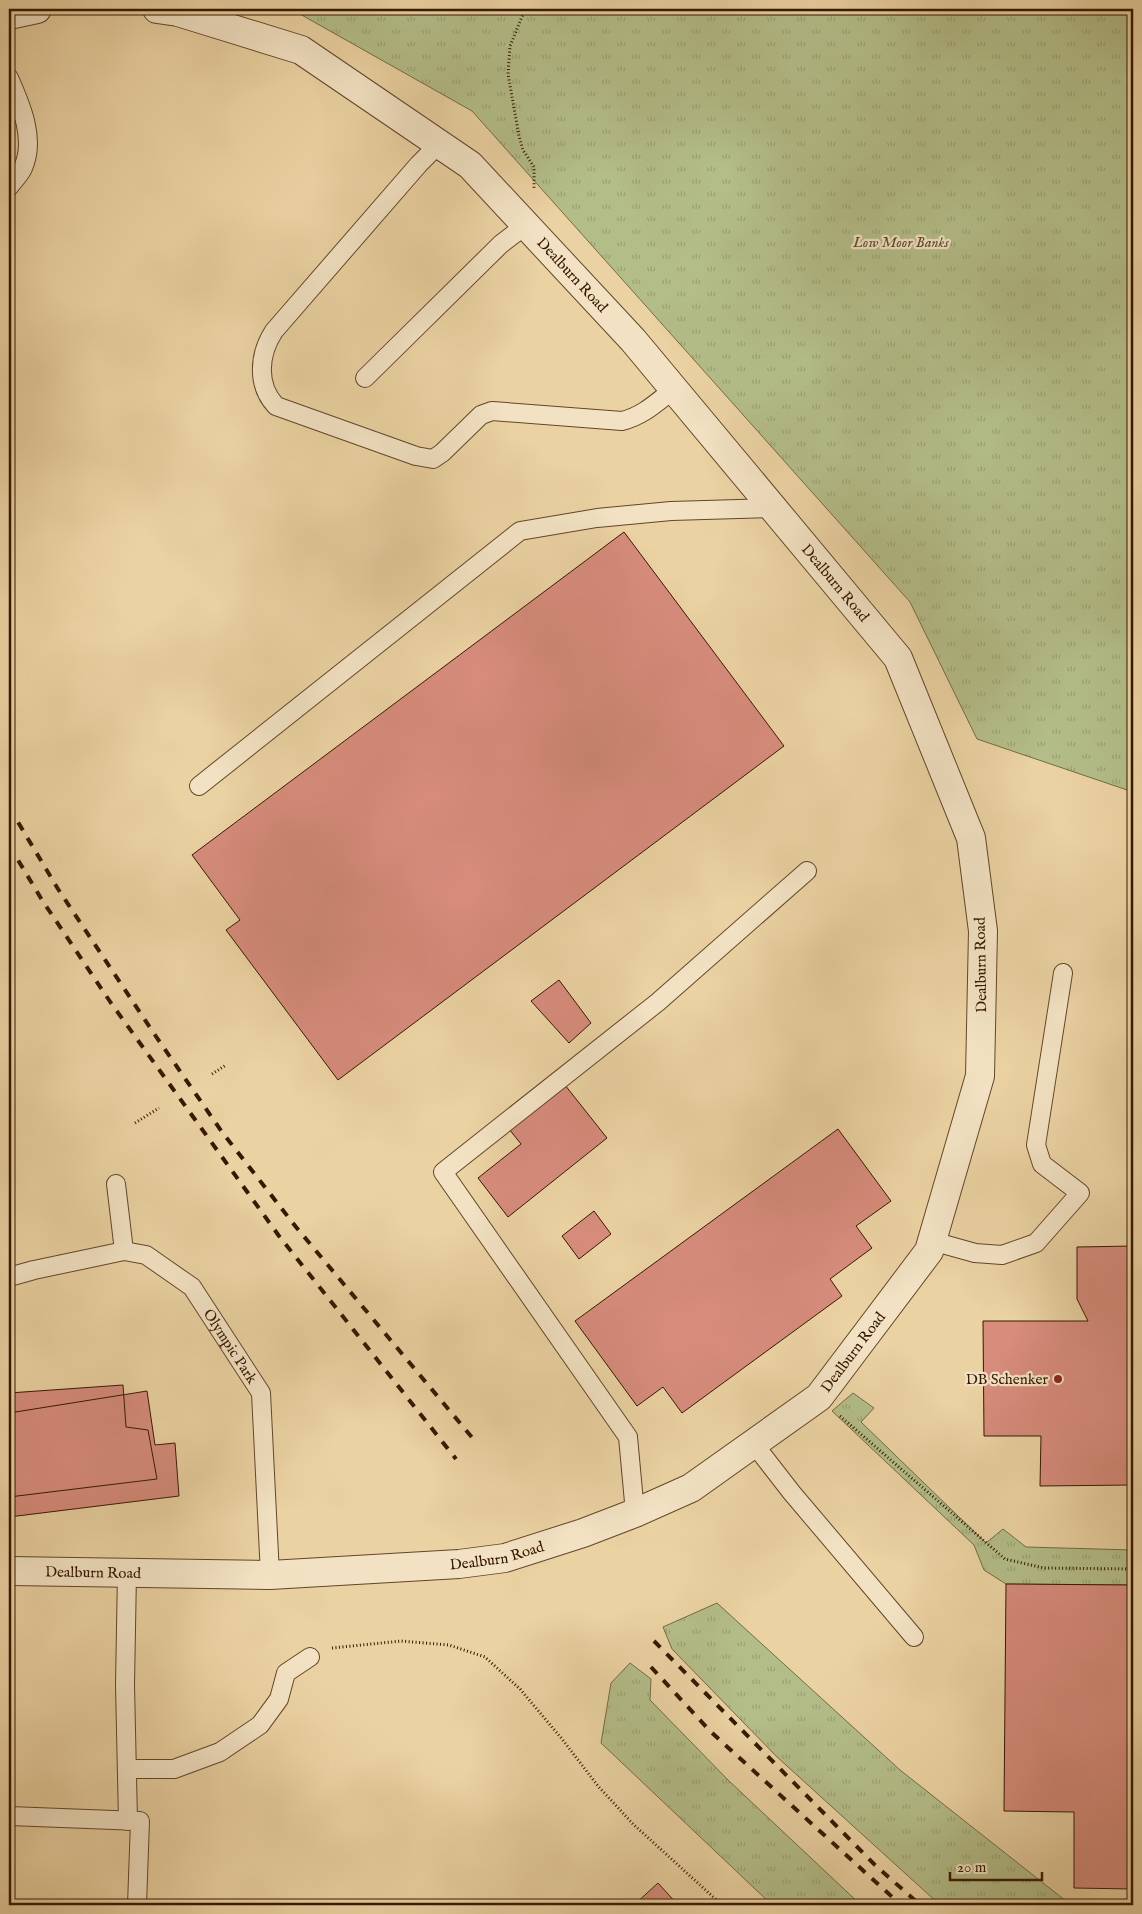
<svg xmlns="http://www.w3.org/2000/svg" width="1142" height="1914" font-family="'IM FELL English',serif">
  <defs>
    <pattern id="grass-tufts" width="24" height="20" patternUnits="userSpaceOnUse" patternTransform="scale(1.25)"><rect width="24" height="20" fill="#b3bd88"/><path d="M3 7l-1-3M5 7V3M7 7l1-3M15 17l-1-3M17 17v-4M19 17l1-3" fill="none" stroke="#9ba274"/></pattern>
  </defs>
  <rect width="100%" height="100%" fill="#ebd2a2"/>
  <filter id="stains"><feTurbulence type="fractalNoise" baseFrequency=".004" numOctaves="4"/><feColorMatrix values="0 0 0 0 .2 0 0 0 0 .09 0 0 0 0 .02 0 0 0 .5 -.17"/></filter>
  <radialGradient id="worn" r=".72"><stop offset=".6" stop-color="#630" stop-opacity="0"/><stop offset="1" stop-color="#630" stop-opacity=".3"/></radialGradient>
  <path fill="url(#grass-tufts)" stroke="#746a44" d="M 291,9 L 1133,9 L 1133,792 L 977,739 L 910,602 L 472,111 Z
    M 853,1393 L 874,1408 L 861,1422 L 986,1543 L 1003,1529 L 1026,1547 L 1133,1550 L 1133,1585 L 1006,1584 L 984,1570 L 974,1545 L 832,1411 Z
    M 717,1603 L 900,1770 L 1071,1905 L 940,1905 L 776,1756 L 672,1649 L 663,1627 Z
    M 630,1663 L 651,1679 L 650,1700 L 728,1780 L 861,1905 L 772,1905 L 601,1743 L 611,1683 Z"/>
  <path fill="#d78c7c" stroke="#351801" d="M 624,532 L 784,746 L 338,1080 L 226,930 L 240,920 L 192,855 Z
    M 559,980 L 591,1023 L 569,1043 L 531,1001 Z
    M 557,1075 L 607,1138 L 508,1217 L 478,1178 L 521,1144 L 501,1119 Z
    M 838,1129 L 891,1201 L 856,1226 L 872,1248 L 830,1279 L 842,1296 L 682,1413 L 663,1387 L 637,1406 L 575,1321 Z
    M 594,1211 L 611,1234 L 579,1259 L 562,1236 Z
    M 1133,1246 L 1133,1485 L 1040,1486 L 1041,1436 L 984,1436 L 983,1321 L 1088,1321 L 1077,1299 L 1077,1247 Z
    M 123,1385 L 126,1427 L 148,1430 L 157,1479 L 9,1497 L 9,1393 Z
    M 147,1391 L 155,1445 L 175,1443 L 179,1496 L 9,1517 L 9,1413 Z
    M 1006,1584 L 1133,1585 L 1133,1889 L 1074,1888 L 1074,1812 L 1004,1811 Z
    M 658,1883 L 678,1905 L 634,1905 Z"/>
  <g fill="none" stroke-linecap="round" stroke-linejoin="round">
    <defs>
      <g id="lane">
        <path d="M 9,78 C 21,105 36,139 23,168 C 20,175 13,181 9,187"/>
        <path d="M 439,144 L 419,164 L 274,331 C 259,354 256,385 276,406 L 416,456 L 433,459 L 442,453 L 481,415 L 492,411 L 622,421 C 643,416 657,402 674,389"/>
        <path d="M 365,378 L 501,244 L 526,225"/>
        <path d="M 199,786 L 520,531 L 597,518 L 671,511 L 773,508"/>
        <path d="M 932,1241 L 975,1253 L 1002,1255 L 1036,1243 L 1080,1193 L 1042,1164 L 1036,1145 L 1063,973"/>
        <path id="s1" d="M 124,1251 L 146,1255 L 192,1287 L 261,1393 L 270,1575"/>
        <path d="M 9,1277 L 34,1270 L 124,1251 L 116,1184"/>
        <path d="M 754,1444 L 792,1493 L 914,1637"/>
        <path d="M 635,1513 L 628,1437 L 443,1172 L 658,1002 L 807,871"/>
        <path d="M 127,1572 L 125,1685 L 128,1821"/>
        <path d="M 127,1769 L 174,1769 L 220,1752 L 260,1725 L 279,1699 L 286,1673 L 310,1657"/>
        <path d="M 9,1816 L 140,1821 L 137,1905"/>
      </g>
      <g id="street">
        <path d="M 9,15 L 37,9"/>
        <path id="s2" d="M 9,1571 L 270,1575 L 459,1564 L 505,1558 L 583,1533 L 635,1513 L 691,1488 L 819,1397 L 929,1251 L 980,1076 L 983,931 L 971,838 L 898,658 L 633,340 L 470,165 L 301,50 L 178,12 L 157,9"/>
      </g>
    </defs>
    <use href="#lane" stroke="#624629" stroke-width="20"/>
    <use href="#street" stroke="#624629" stroke-width="30"/>
    <path stroke="#351801" stroke-width="3" stroke-dasharray="1 2.5" stroke-linecap="butt" d="M 525,9 L 510,46 L 508,74 L 519,136 L 523,150 L 534,167 L 534,190
      M 212,1074 L 226,1065
      M 135,1123 L 159,1108
      M 840,1416 L 1005,1559 L 1044,1568 L 1133,1569
      M 332,1648 L 401,1641 L 449,1645 L 485,1657 L 520,1689 L 562,1739 L 598,1786 L 633,1824 L 722,1905"/>
    <use href="#lane" stroke="#f2e2c3" stroke-width="18"/>
    <use href="#street" stroke="#f2e2c3" stroke-width="28"/>
    <path stroke="#351801" stroke-width="4" stroke-dasharray="9 9" stroke-linecap="butt" d="M 9,807 L 58,889 L 155,1035 L 222,1132 L 296,1227 L 475,1441
      M 9,845 L 42,900 L 111,1003 L 279,1236 L 456,1459
      M 654,1641 L 874,1864 L 920,1905
      M 651,1667 L 711,1732 L 901,1905"/>
  </g>
  <circle fill="#8f2418" stroke="#f2e2c3" stroke-width="2" cx="1058" cy="1379" r="5"/>
  <g text-anchor="middle" dominant-baseline="central" stroke-width="4.5" stroke-linejoin="round" paint-order="stroke">
    <g font-size="15" font-style="italic" fill="#5b4a2a" stroke="#f2e2c3">
      <text x="901" y="242">Low Moor Banks</text>
    </g>
    <g font-size="15" fill="#351801" stroke="#f2e2c3">
      <text transform="translate(572 275) rotate(47)">Dealburn Road</text>
      <text transform="translate(835 583) rotate(50)">Dealburn Road</text>
      <text transform="translate(981 965) rotate(-91)">Dealburn Road</text>
      <text stroke="none"><textPath href="#s1" startOffset="149">Olympic Park</textPath></text>
      <text stroke="none"><textPath href="#s2" startOffset="909">Dealburn Road</textPath></text>
      <text stroke="none"><textPath href="#s2" startOffset="489">Dealburn Road</textPath></text>
      <text stroke="none"><textPath href="#s2" startOffset="84">Dealburn Road</textPath></text>
    </g>
    <g font-size="15" fill="#351801" stroke="#f2e2c3" text-anchor="end">
      <text x="1048" y="1379">DB Schenker</text>
    </g>
  </g>
  <rect width="1142" height="1914" fill="none" stroke="#ebd2a2" stroke-width="30"/>
  <rect x="10" y="10" width="1122" height="1894" fill="none" stroke="#351801" stroke-width="2.5"/>
  <rect x="15" y="15" width="1112" height="1884" fill="none" stroke="#351801"/>
  <path d="M950 1872v8h92v-8" fill="none" stroke="#351801" stroke-width="2.5"/>
  <text x="957" y="1872" font-size="15" fill="#351801" stroke="#f2e2c3" stroke-width="4" paint-order="stroke">20 m</text>
  <rect width="100%" height="100%" filter="url(#stains)"/>
  <rect width="100%" height="100%" fill="url(#worn)"/>
</svg>
